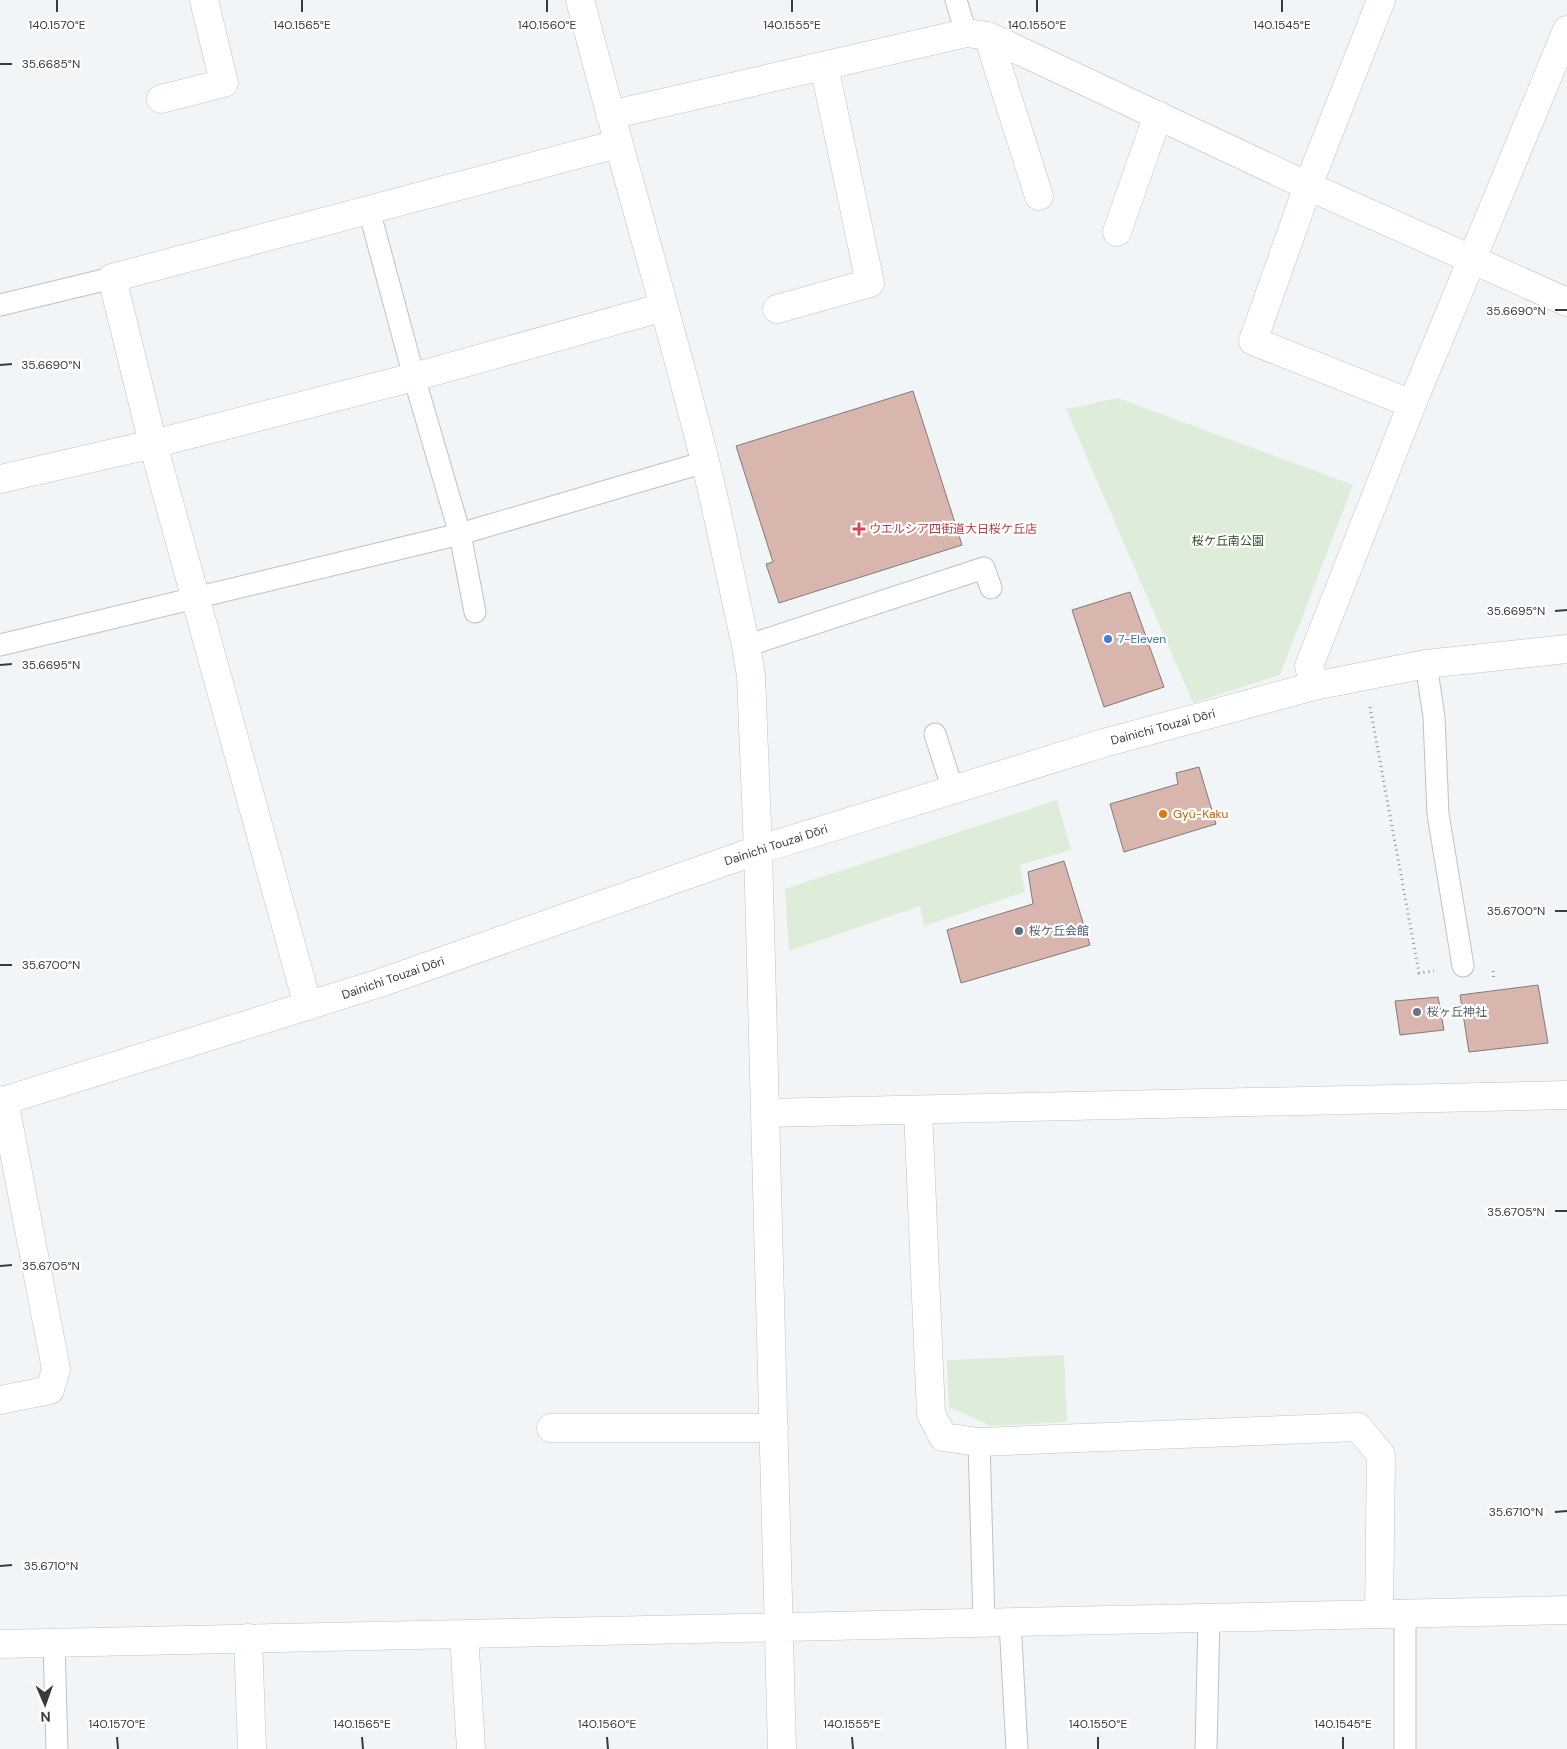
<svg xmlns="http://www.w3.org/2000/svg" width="1567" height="1749" font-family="'DM Sans','Noto Sans JP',sans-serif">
  <rect width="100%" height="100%" fill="#f2f5f8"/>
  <path fill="#deedd9" d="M 1118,398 L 1353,485 L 1280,675 L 1193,703 L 1066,409 Z
    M 1057,800 L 1071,850 L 1020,865 L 1025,892 L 924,926 L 920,906 L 789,951 L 785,889 Z
    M 1064,1355 L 1067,1422 L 991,1426 L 949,1407 L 947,1360 Z"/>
  <path fill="#d8b6ad" stroke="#7f7b7a" d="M 913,391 L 962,545 L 779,603 L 766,564 L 773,562 L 736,446 Z
    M 1130,592 L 1164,687 L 1104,707 L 1072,610 Z
    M 1199,767 L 1216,824 L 1124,852 L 1110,804 L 1178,784 L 1176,773 Z
    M 1064,861 L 1090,945 L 961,983 L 947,930 L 1033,904 L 1028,872 Z
    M 1538,985 L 1548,1043 L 1469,1052 L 1460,995 Z
    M 1438,997 L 1444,1030 L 1400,1035 L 1395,1001 Z"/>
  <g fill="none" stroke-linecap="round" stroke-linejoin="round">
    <defs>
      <path id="service" d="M 956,0 L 966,33
        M 369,210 L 414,377 L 460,534 L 475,612
        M 0,305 L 112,278
        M 0,645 L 460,534 L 705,462
        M 746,646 L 984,568 L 991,588
        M 1426,664 L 1434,717 L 1438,814 L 1463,966
        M 935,734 L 953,790
        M 979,1442 L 984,1622
        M 1405,1614 L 1405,1749
        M 1010,1622 L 1017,1749
        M 54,1643 L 57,1749
        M 1206,1749 L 1209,1618"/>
      <path id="minor" d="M 580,0 C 620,154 666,307 705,461 C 720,522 732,584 746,646 L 751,676 L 758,850 L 782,1749
        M 1381,0 L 1308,186 L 1253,341 L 1412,404
        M 988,36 L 1039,196
        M 161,99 L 224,83 L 204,0
        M 610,115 L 966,33 L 988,36 L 1308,186 L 1567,302
        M 1117,232 L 1158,115
        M 777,309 L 870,283 L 824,66
        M 0,479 L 153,444 L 414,377 L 664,307
        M 1314,686 L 1309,666 L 1412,404 L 1567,30
        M 308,1006 L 153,444 L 112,278 L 617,144
        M 918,1110 L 931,1414 L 943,1437 L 979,1442 L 1358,1427 L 1381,1455 L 1379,1614
        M 765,1113 L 1567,1095
        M 0,1400 L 50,1390 L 56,1369 L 4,1100
        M 551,1428 L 774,1428
        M 464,1634 L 471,1749
        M 248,1638 L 252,1749
        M 0,1644 L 1567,1610"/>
      <path id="tertiary" d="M 0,1102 L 380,983 L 758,850 L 1104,743 L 1314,686 L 1426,664 L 1567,649"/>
    </defs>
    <use href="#service" stroke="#bec1c3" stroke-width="23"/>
    <use href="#minor" stroke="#bec1c3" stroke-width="29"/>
    <use href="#tertiary" stroke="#bec1c3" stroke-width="29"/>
    <path stroke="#929496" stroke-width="3" stroke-dasharray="1 4" stroke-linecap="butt" d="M 1370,707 L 1419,973 L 1434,971
      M 1493,971 L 1494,981"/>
    <use href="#service" stroke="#fff" stroke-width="21"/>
    <use href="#minor" stroke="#fff" stroke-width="28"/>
    <use href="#tertiary" stroke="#fff" stroke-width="28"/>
  </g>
  <path fill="none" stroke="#3a3b3c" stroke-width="2" d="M 57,0 L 57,12M 302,0 L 302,12M 547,0 L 547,12M 792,0 L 792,12M 1037,0 L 1037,12M 1282,0 L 1282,12M 0,64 L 12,64M 1555,310 L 1567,310M 0,365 L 12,364M 1555,611 L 1567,610M 0,665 L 12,664M 1555,911 L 1567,911M 0,965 L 12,965M 1555,1211 L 1567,1211M 0,1266 L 12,1265M 1555,1512 L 1567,1511M 0,1566 L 12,1565M 117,1737 L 118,1749M 362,1737 L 363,1749M 607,1737 L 608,1749M 852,1737 L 853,1749M 1098,1737 L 1098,1749M 1343,1737 L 1343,1749"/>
  <path fill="#e0444e" stroke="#fff" stroke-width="2" d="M856.5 521.5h5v5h5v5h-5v5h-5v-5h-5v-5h5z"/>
  <circle fill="#3f7fe0" stroke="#fff" stroke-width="2" cx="1108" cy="639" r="5"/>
  <circle fill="#e8710a" stroke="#fff" stroke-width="2" cx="1163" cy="814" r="5"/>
  <circle fill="#5c6f8a" stroke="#fff" stroke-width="2" cx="1019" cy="931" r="5"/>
  <circle fill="#6b7280" stroke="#fff" stroke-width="2" cx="1417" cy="1012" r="5"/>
  <g text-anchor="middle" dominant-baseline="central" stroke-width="4.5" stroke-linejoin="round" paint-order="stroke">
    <g font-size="12" fill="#be3a42" stroke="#fff" text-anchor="start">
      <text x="869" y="529">ウエルシア四街道大日桜ケ丘店</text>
    </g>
    <g font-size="12" fill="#2d4a23" stroke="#fff">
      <text x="1228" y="541">桜ケ丘南公園</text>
    </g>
    <g font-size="12" fill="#366cbe" stroke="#fff" text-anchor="start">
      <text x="1118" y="639">7-Eleven</text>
    </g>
    <g font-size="12" fill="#3a3b3c" stroke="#fff">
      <text transform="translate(1163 727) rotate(-15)">Dainichi Touzai Dōri</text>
      <text transform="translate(776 845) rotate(-18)">Dainichi Touzai Dōri</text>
      <text transform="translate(393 978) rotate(-19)">Dainichi Touzai Dōri</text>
    </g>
    <g font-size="12" fill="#c56008" stroke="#fff" text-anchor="start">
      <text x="1173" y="814">Gyū-Kaku</text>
    </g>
    <g font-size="12" fill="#4e5e75" stroke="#fff" text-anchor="start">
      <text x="1029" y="931">桜ケ丘会館</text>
    </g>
    <g font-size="12" fill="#5b616d" stroke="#fff" text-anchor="start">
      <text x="1427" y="1012">桜ヶ丘神社</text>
    </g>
  </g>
  <g font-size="12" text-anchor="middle" fill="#3a3b3c" stroke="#fff" stroke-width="4.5" stroke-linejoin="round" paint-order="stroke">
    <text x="57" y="29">140.1570°E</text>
    <text x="302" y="29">140.1565°E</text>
    <text x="547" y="29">140.1560°E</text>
    <text x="792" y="29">140.1555°E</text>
    <text x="1037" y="29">140.1550°E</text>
    <text x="1282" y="29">140.1545°E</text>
    <text x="51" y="68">35.6685°N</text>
    <text x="1516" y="315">35.6690°N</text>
    <text x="51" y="369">35.6690°N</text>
    <text x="1516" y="615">35.6695°N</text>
    <text x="51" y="669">35.6695°N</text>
    <text x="1516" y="915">35.6700°N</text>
    <text x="51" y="969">35.6700°N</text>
    <text x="1516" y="1216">35.6705°N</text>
    <text x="51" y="1270">35.6705°N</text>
    <text x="1516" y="1516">35.6710°N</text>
    <text x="51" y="1570">35.6710°N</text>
    <text x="117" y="1728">140.1570°E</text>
    <text x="362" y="1728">140.1565°E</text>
    <text x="607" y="1728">140.1560°E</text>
    <text x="852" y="1728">140.1555°E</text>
    <text x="1098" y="1728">140.1550°E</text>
    <text x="1343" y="1728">140.1545°E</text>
  </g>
  <g transform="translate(45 1704) rotate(178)" stroke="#ffffff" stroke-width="4" paint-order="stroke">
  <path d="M0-4L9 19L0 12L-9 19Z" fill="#3a3b3c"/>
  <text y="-8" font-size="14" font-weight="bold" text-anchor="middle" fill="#3a3b3c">N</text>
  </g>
</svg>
